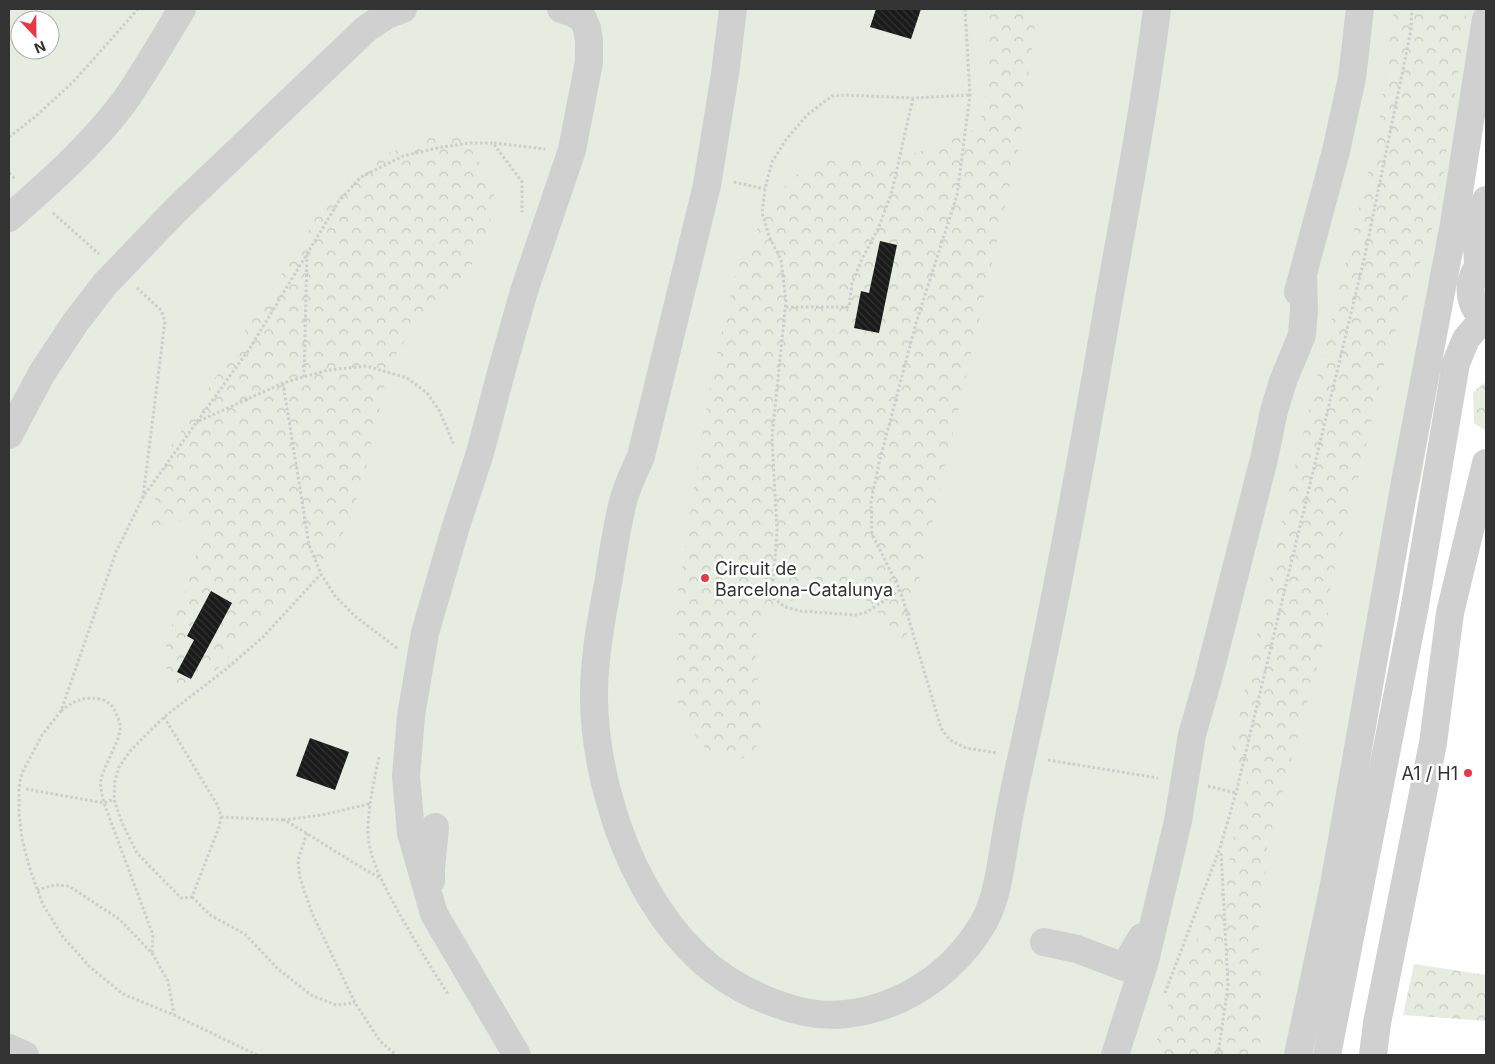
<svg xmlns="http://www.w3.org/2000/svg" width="1495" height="1064" font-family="Inter,sans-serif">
  <defs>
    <pattern id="forest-crowns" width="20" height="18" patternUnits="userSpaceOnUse" patternTransform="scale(1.25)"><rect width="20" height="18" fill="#e6ecdf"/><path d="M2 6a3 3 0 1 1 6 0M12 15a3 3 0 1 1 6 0" fill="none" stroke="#c6cbc0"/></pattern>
    <pattern id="building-back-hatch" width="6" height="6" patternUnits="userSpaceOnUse" patternTransform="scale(1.25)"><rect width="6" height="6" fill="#1a1a1a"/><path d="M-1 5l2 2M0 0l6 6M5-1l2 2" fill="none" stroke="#333"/></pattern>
  </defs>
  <rect width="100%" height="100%" fill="#fff"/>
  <path fill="#e6ecdf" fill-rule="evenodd" d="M 9,9 L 1486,9 L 1486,114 L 1485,114 L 1421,479 L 1411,523 L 1324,1000 L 1312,1055 L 9,1055 ZM 20,20 L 50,20 L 50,50 L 20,50 Z"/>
  <path fill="url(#forest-crowns)" d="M 989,9 L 1037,9 L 1020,142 L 905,641 L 851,584 C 823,591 772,599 758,629 C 745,658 788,765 729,759 C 720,758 711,754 705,748 C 694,735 685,722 679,707 C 670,681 679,661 679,636 C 679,630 676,623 674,618 L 712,374 L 741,252 L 751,240 L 774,199 L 795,175 L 829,161 L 917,153 L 979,128 L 986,92 L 990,59 Z
    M 1394,9 L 1467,9 L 1466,22 L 1437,215 L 1386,357 L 1358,480 L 1347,514 L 1332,581 L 1328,600 L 1328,616 L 1321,653 L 1267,847 L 1265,879 L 1258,932 L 1259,951 L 1262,967 L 1261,1055 L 1152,1055 L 1183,959 L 1213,915 L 1225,882 L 1234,834 L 1244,803 L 1247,787 L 1247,772 L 1229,763 L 1286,503 L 1377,137 Z
    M 462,133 L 481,166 L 490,178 L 494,194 L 493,209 L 489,226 L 476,255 L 470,269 L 461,282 L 419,327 L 406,339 L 390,364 L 364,476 L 353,509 L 338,545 L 216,670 L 202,675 L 181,691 C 178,688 174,686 172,683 C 154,655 178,613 187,586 C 194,567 198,549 198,529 L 187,518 L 156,531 L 149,522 L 168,451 L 306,237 L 319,207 L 353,170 L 384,155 L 430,137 Z
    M 1486,382 L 1486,431 L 1474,423 L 1473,392 Z
    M 1414,964 L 1486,975 L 1486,1021 L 1403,1015 Z"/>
  <path fill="url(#building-back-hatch)" d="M 876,9 L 921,9 L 911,39 L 870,27 Z
    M 880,241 L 897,245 L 879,333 L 854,328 L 861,291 L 869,293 Z
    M 211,591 L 232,603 L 191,679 L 177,672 L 194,640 L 187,636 Z
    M 310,738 L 349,752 L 335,790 L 296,776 Z"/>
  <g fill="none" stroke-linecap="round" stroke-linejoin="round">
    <path stroke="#cdcdcd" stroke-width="3" stroke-dasharray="2.5 2.5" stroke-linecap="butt" d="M 965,9 L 970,95 L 957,195 L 916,323 L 879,463 L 871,502 L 872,534 L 900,590 L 941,728 L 950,740 L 966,748 L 997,753
      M 9,137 L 35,117 L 74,81 L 138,9
      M 494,143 L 545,149
      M 9,173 L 15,179
      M 734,182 L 765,189
      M 53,213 L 99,254
      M 137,288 L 161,310 L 165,321 L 143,497
      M 786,307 L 849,307 L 852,283 L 862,259 L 879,227 L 892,191 L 913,98
      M 304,377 L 307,255
      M 283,383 L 309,545 L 321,574 L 335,596 L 356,617 L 397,648
      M 199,421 L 283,383 L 328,370 L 367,366 L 407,378 L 427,393 L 439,410 L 454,445
      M 900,590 L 867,612 L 856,615 L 800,611 L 785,607 L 772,597 L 777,531 L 772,437 L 786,301 L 781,260 L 769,236 L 762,213 L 765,189 L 772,162 L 785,141 L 807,115 L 832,96 L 844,95 L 913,98 L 970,95
      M 61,711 C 73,701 84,696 100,699 C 108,701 114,706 116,714 C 118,717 120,722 120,725 C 122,739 104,764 101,780 C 100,787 102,795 104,803 L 153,935 L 152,953
      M 164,717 L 218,806 L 221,817 L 219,827 L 192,897 L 181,898 L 137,853 L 122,823 L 114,799 L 115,781 L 119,767 L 131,750 L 164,717 L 225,670 L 263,637 L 321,574
      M 379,757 C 374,782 368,806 368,832 C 369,859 383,883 395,906 C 412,936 429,965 448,994
      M 1048,760 L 1158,778
      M 1208,786 L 1236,793
      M 26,789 L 104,803 L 114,799
      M 369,804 L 322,815 L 284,820 C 316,838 347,860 380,878
      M 221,817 L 284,820
      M 307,833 L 298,860 L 300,878 L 312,913 L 355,1003 L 380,1041 L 396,1055
      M 37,890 L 55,885 L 69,886 L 119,919 L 152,953 L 168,981 L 174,1014
      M 192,897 L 210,915 L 245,934 L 278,969 L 311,995 L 336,1005 L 355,1003
      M 1165,993 L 1220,848 L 1236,793 L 1365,255 L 1411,30 L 1412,9
      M 257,1055 L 174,1015 L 123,994 L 90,967 L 63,937 L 43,905 L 30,869 L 22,839 L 19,813 L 19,790 L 20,781 L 23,771 L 42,735 L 61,711 L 116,552 L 143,497 L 250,348 L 339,201 L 361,177 L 403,156 L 442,147 L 470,143 L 493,143 L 522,182 L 522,212
      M 1218,1055 L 1228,985 L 1221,851"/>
    <path stroke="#d0d0d0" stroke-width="28" d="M 733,9 L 725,74 L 707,185 L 641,456 C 635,470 628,484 624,498 C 617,524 613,552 609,578 C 602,616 594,656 594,695 C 594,730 600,767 610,802 C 626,859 655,916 698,957 C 733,990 797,1020 846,1014 C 901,1008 950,975 979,930 C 998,902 1000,867 1006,835 C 1010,808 1016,782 1022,755 C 1056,602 1084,448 1110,294 C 1127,199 1145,104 1157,9
      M 9,218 C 50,182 91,146 124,102 C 145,72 163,40 182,9
      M 1486,258 C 1467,274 1464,304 1486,320
      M 1478,266 L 1477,243 L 1486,200
      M 1298,292 L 1336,151 L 1352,78 L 1360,9
      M 9,435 L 42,373 L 75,323 L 105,284 L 176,210 L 367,28 L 387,15 L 403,9
      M 431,881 L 431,868 L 435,827
      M 1044,942 L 1077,949 L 1124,967 L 1142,937
      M 9,1048 L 25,1055
      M 517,1055 L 434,914 L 411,833 L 406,776 L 411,716 L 425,633 L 455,529 L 480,453 L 502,369 L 524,291 L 572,150 L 589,62 L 589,41 L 587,28 L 583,19 L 573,13 L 561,9
      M 1115,1055 L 1145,961 L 1178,821 L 1192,735 L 1208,679 L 1264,459 L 1274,411 L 1283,381 L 1302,335 L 1304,308 L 1303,275
      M 1298,1055 L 1334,885 L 1405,482 L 1454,224 L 1486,19
      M 1327,1055 L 1415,605 L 1456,363 L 1466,339 L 1484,318
      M 1373,1055 L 1377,1023 L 1433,743 L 1450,613 L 1486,463"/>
  </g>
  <g fill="#e63946" stroke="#fff" stroke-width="2">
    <circle cx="705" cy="578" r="5"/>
    <circle cx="1468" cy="773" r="5"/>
  </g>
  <g text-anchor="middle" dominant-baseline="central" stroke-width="5" stroke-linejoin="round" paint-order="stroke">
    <g font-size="18" fill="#333" stroke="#fff" text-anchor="start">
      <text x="715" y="568">Circuit de<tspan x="715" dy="21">Barcelona-Catalunya</tspan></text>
      <text x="1458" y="773" text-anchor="end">A1 / H1</text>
    </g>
  </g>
  <rect width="1495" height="1064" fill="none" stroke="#333333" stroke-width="20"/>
  <g transform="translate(35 35) rotate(158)"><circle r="24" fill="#ffffff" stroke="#adadad"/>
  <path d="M0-4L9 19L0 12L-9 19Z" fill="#e63946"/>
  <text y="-8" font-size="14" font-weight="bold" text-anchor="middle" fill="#333333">N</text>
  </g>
</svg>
